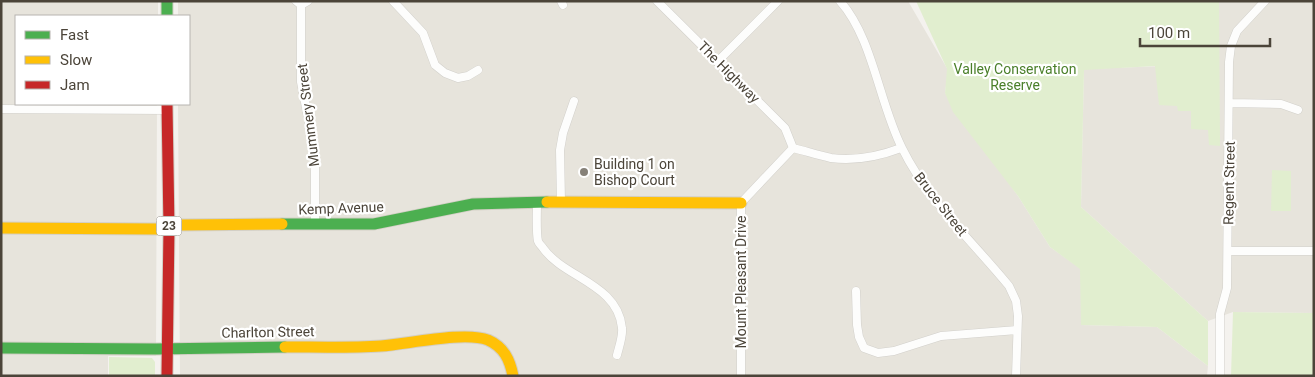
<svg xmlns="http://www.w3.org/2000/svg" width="1315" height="377" font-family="Roboto,sans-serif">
  <rect width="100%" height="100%" fill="#f4f2ee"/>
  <path fill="#e7e4dc" d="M 1,1 L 158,1 L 158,16 L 16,16 L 16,104 L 157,104 L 156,356 L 108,356 L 108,376 L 1,376 Z
    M 178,1 L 908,1 L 948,70 L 945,93 L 1018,196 L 1050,247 L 1081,269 L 1081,325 L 1157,327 L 1208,366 L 1207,376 L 180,376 L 178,104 L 189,104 L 189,16 L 178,16 Z
    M 1219,1 L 1314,1 L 1314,313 L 1233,312 L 1208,321 L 1081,207 L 1084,69 L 1218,64 Z"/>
  <path fill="#e1eecf" d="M 916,1 L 1219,1 L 1220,146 L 1209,145 L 1208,130 L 1191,129 L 1191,111 L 1178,111 L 1177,106 L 1159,105 L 1155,66 L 1084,70 L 1081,207 L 1208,321 L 1208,366 L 1157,327 L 1081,325 L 1080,269 L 1050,247 L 1018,196 L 953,112 L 945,93 L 947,69 Z
    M 1272,170 L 1291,171 L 1291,211 L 1271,211 Z
    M 1233,312 L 1314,313 L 1314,376 L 1231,376 Z
    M 109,357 L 152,358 L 155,362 L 155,376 L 109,376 Z"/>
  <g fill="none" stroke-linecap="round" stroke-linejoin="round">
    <defs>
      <path id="street" d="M 296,1 L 301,5 L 308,1
        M 393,1 L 423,33 L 435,65 L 445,73 L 458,78 L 468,76 L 478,70
        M 561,1 L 563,5
        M 657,1 L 785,128 L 793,148
        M 840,1 C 873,38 879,103 902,148 C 928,201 972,241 1009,286 L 1016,301 L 1018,316 L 1016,376
        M 301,5 L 301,82 L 315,153 L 315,224
        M 717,62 L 778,1
        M 1230,103 L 1281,104 L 1298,110
        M 1,109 L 167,110
        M 793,148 C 805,151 818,155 831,158 C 854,161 880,156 901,148
        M 537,202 C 537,212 536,233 538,241 C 539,244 541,245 543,248 C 564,278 618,284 622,328 C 623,336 619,347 617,355
        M 561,202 L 560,150 L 563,133 L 574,101
        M 1228,251 L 1314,251
        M 856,291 L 857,325 L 859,337 L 864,348 L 878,353 L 894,351 L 941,336 L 1017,330
        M 741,376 L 741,203 L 793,148
        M 1220,376 L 1220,314 L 1227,288 L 1229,62 L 1231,46 L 1237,31 L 1265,1"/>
      <path id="fast" d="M 167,1 L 167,16
        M 282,224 L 374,224 L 473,204 L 547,202
        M 1,348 L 156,349 L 285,347"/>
      <path id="slow" d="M 547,202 L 741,203
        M 1,228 L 157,229 L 181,225 L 282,224
        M 285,347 C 317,347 350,348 381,346 C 408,344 465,331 488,340 C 504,347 510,360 513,376"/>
      <path id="jam" d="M 167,104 L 169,228 L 167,376"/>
    </defs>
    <use href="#street" stroke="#d2d0cb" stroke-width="9"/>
    <use href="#fast" stroke="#d3cfc5" stroke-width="13"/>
    <use href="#slow" stroke="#d3cfc5" stroke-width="13"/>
    <use href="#jam" stroke="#d3cfc5" stroke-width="13"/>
    <use href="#street" stroke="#fdfdfc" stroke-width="8"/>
    <use href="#fast" stroke="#4caf50" stroke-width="11"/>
    <use href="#slow" stroke="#ffc107" stroke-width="11"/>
    <use href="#jam" stroke="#c62828" stroke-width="11"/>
  </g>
  <circle fill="#868178" stroke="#fff" stroke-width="2" cx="584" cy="172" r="5"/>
  <g text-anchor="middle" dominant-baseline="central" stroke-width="4.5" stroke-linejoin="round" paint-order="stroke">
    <rect fill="#fff" stroke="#817c74" stroke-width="1" x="156.5" y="216.5" width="25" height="19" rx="4"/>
    <g font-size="12" font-weight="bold" fill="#4b4439">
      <text x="169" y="226">23</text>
    </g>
    <g font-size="14" fill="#4a7f2a" stroke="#fff">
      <text x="1015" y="69">Valley Conservation<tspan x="1015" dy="16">Reserve</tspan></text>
    </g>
    <g font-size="14" fill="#4b4439" stroke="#fff">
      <text transform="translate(729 72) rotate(45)">The Highway</text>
      <text transform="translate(308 115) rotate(-97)">Mummery Street</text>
      <text transform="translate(1229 183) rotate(-89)">Regent Street</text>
      <text transform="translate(941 204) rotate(52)">Bruce Street</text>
      <text transform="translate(341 208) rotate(-2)">Kemp Avenue</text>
      <text transform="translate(741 282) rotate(-90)">Mount Pleasant Drive</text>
      <text transform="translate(268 332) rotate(-1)">Charlton Street</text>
    </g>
    <g font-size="14" fill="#4b4439" stroke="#fff" text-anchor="start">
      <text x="594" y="164">Building 1 on<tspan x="594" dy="16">Bishop Court</tspan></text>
    </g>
  </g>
  <rect width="1315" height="377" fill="none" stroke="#4b4439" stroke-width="5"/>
  <rect x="15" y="15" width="175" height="90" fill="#ffffff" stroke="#b7b4b0"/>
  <rect x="25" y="31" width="25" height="8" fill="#4caf50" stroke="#b7b4b0"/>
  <text x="60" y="40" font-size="15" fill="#4b4439">Fast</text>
  <rect x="25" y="56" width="25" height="8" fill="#ffc107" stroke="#b7b4b0"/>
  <text x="60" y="65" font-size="15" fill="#4b4439">Slow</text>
  <rect x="25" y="81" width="25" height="8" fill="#c62828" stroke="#b7b4b0"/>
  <text x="60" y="90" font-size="15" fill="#4b4439">Jam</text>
  <path d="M1140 38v8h130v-8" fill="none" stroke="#4b4439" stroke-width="2.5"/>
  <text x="1148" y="38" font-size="15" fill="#4b4439" stroke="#ffffff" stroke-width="4" paint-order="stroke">100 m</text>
</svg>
